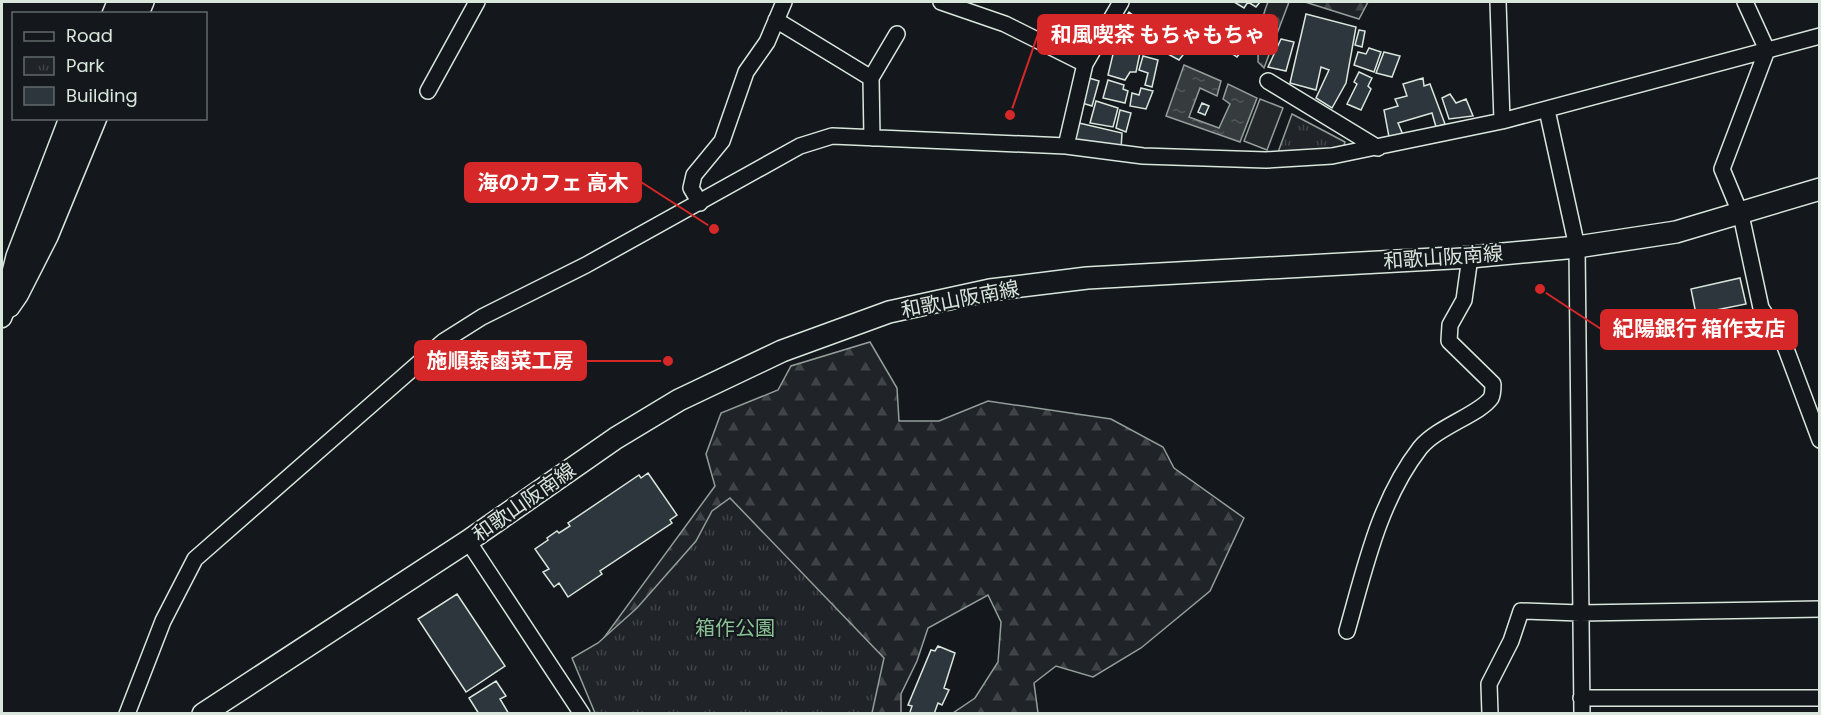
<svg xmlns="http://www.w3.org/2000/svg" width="1821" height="715" font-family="Poppins,'Noto Sans JP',sans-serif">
  <defs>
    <pattern id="forest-firs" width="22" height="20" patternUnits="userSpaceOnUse" patternTransform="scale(1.5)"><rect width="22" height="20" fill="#202428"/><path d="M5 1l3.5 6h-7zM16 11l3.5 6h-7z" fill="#404447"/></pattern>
    <pattern id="park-tufts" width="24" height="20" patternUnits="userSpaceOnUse" patternTransform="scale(1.5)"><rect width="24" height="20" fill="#202428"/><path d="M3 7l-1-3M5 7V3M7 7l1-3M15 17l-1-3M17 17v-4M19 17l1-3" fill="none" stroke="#404447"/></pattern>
    <pattern id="water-ripples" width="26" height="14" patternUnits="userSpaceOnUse" patternTransform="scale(1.5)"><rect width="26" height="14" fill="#363b3e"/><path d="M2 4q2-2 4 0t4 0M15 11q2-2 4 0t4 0" fill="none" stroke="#525759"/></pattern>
  </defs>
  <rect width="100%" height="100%" fill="#14181c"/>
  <path fill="url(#forest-firs)" stroke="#939e99" stroke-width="1.5" d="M 1268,2 L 1289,2 L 1264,68 L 1258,62 C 1258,42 1260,21 1268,2 Z
    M 1305,2 L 1368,2 L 1359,19 Z
    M 870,342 L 897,388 L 899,421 L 939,421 L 988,401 L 1111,419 L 1163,447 L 1174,468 L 1244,518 L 1210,591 L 1141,648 L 1093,677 L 1056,666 L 1034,683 L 1038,713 L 953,713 L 975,698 L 998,662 L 1001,622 L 988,595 L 928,628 L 917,661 L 901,694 L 901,713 L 609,713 L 589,658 L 715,486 L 706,454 L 721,413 L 778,390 L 791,366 Z"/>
  <path fill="url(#park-tufts)" stroke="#939e99" stroke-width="1.5" d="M 1292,114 L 1345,142 L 1343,149 L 1277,155 Z
    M 730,498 L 884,658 L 872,713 L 595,713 L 572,658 L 598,643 L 637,608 L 696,541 L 712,511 Z"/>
  <path fill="#24282b" stroke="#939e99" stroke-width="1.5" d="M 1260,99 L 1283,108 L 1267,150 L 1244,141 Z"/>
  <path fill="url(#water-ripples)" stroke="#939e99" stroke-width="1.5" d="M 1184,65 L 1221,81 L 1217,96 L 1200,88 L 1189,117 L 1219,128 L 1230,104 L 1223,99 L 1228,84 L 1257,98 L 1240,142 L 1166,116 Z"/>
  <path fill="#2c363c" stroke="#d8e6dc" stroke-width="1.5" d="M 1234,2 L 1260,2 L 1256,7 L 1248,2 L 1244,8 Z
    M 1129,12 L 1157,34 L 1149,47 L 1120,25 Z
    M 1306,14 L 1356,27 L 1346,83 L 1332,108 L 1316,98 L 1329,70 L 1321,67 L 1316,90 L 1290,83 Z
    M 1359,30 L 1365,31 L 1362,47 L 1355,45 Z
    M 1115,31 L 1141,48 L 1136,72 L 1130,72 L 1125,80 L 1108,75 L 1115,46 L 1109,41 Z
    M 1281,39 L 1294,42 L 1286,71 L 1268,67 Z
    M 1240,41 L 1246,45 L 1237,57 L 1231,53 Z
    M 1170,47 L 1183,55 L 1179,60 L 1166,53 Z
    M 1369,48 L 1381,52 L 1374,72 L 1354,65 L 1358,52 L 1366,54 Z
    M 1384,52 L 1400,56 L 1392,77 L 1376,73 Z
    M 1143,56 L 1158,60 L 1152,87 L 1145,85 L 1148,73 L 1139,70 Z
    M 1359,72 L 1372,78 L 1368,86 L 1371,89 L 1361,110 L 1347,104 L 1357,84 L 1354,82 Z
    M 1089,78 L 1099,81 L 1092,106 L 1082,103 Z
    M 1423,78 L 1424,86 L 1430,84 L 1445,124 L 1436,127 L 1432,113 L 1398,123 L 1403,135 L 1389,137 L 1384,110 L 1398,106 L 1395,99 L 1407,96 L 1403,84 Z
    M 1108,80 L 1124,85 L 1123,89 L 1128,91 L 1125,103 L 1103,98 Z
    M 1141,88 L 1153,91 L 1146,109 L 1130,106 L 1132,93 L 1139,95 Z
    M 1450,94 L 1456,103 L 1466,99 L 1473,116 L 1449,119 L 1442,98 Z
    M 1096,101 L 1118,108 L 1113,127 L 1090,123 Z
    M 1202,103 L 1209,106 L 1205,115 L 1198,112 Z
    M 1120,110 L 1131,113 L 1126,132 L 1116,128 Z
    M 1079,123 L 1122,133 L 1121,149 L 1074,143 Z
    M 1740,278 L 1746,304 L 1696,314 L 1691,289 Z
    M 648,473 L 677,515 L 670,520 L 672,523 L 600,571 L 602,574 L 568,597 L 559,583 L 554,587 L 543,572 L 549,569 L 535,549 L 548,540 L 547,538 L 557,531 L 559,533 L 570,526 L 568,523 L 639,475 L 641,478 Z
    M 457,594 L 505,666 L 466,692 L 418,619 Z
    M 938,646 L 955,653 L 944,688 L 949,690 L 942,705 L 938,703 L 934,714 L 915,714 L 910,712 L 912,706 L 908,705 L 931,650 L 935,651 Z
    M 496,681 L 506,696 L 500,699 L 509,714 L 479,714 L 469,698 Z"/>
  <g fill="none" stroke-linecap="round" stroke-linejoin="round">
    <defs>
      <path id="minor" d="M 941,2 L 1005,24 L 1085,64
        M 1498,2 L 1502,121
        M 1745,2 L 1767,50 L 1722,169 L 1741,215 L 1761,308 L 1783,341 L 1820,440
        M 110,14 L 115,2
        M 141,14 L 146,2
        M 776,20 L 871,78
        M 1268,81 L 1378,148
        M 428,91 L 477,2
        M 1547,110 L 1577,247 L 1582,714
        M 872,138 L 871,78 L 897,34
        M 1066,146 L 1085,64 L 1121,2
        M 700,203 L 691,188 L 694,175 L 722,141 L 746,72 L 767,42 L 784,2
        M 2,304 L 14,256 L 67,118
        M 11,309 L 20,296 L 50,237 L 99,118
        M 468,541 L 582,714
        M 1347,631 C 1365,568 1379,501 1420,448 C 1437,427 1480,414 1491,398 C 1493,394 1493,389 1493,384 L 1449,341 L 1450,325 L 1464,300 L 1470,257
        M 1581,698 L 1820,698
        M 127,714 L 163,621 L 195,559 L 444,341 L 482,317 L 586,265 L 800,146 L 832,136 L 1066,146 L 1143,156 L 1266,160 L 1332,156 L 1502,121 L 1820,36
        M 1490,714 L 1489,684 L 1511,641 L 1521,611 L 1580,613 L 1820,609"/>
      <path id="tertiary" d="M 126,14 L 131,2
        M 2,318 L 83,118"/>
      <path id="secondary" d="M 203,714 L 468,541 L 616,438 L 679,400 L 782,351 L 889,312 L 990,290 L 1087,278 L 1470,257 L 1577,247 L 1676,232 L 1820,189"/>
    </defs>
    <use href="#minor" stroke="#d8e6dc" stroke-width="18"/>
    <use href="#tertiary" stroke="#d8e6dc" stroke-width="21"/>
    <use href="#secondary" stroke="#d8e6dc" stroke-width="24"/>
    <use href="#minor" stroke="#14181c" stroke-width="15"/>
    <use href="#tertiary" stroke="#14181c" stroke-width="18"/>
    <use href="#secondary" stroke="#14181c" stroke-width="21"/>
  </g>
  <g text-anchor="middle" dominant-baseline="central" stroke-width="4.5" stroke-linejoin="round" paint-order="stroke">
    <g font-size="20" fill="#d8e6dc" stroke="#14181c">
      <text transform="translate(1443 257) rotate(-4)">和歌山阪南線</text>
      <text transform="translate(960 299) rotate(-11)">和歌山阪南線</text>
      <text transform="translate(524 502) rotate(-35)">和歌山阪南線</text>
    </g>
    <g font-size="20" fill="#8ac095" stroke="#14181c">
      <text x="735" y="628">箱作公園</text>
    </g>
  </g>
  <path fill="none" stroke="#d62828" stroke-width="2" d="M1010 115L1038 34M714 229L641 182M1540 289L1601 329M668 361L586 361"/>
  <g fill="#d62828" stroke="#14181c" stroke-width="2">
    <circle cx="1010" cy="115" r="6"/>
    <circle cx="714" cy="229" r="6"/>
    <circle cx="1540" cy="289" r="6"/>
    <circle cx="668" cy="361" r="6"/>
  </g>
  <g fill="#d62828" stroke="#d62828" stroke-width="2">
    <rect x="1038" y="15" width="239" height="39" rx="6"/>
    <rect x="465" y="163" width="176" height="39" rx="6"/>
    <rect x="1601" y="310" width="196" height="39" rx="6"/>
    <rect x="415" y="341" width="171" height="39" rx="6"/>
  </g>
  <g font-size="21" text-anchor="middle" font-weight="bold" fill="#fff">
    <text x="1158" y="42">和風喫茶 もちゃもちゃ</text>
    <text x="553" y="190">海のカフェ 高木</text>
    <text x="1699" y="336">紀陽銀行 箱作支店</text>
    <text x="500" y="368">施順泰鹵菜工房</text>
  </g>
  <rect width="1821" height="715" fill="none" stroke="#d8e6dc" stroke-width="6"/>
  <rect x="12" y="12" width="195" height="108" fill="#14181c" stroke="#626a69" stroke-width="1.5"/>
  <rect x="24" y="32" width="30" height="9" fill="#14181c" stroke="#626a69" stroke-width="1.5"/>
  <text x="66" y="42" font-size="18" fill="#d8e6dc">Road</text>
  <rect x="24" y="57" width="30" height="18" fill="url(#park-tufts)" stroke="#626a69" stroke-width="1.5"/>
  <text x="66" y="72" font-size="18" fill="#d8e6dc">Park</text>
  <rect x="24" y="87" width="30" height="18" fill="#2c363c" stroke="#626a69" stroke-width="1.5"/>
  <text x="66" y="102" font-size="18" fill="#d8e6dc">Building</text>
</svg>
